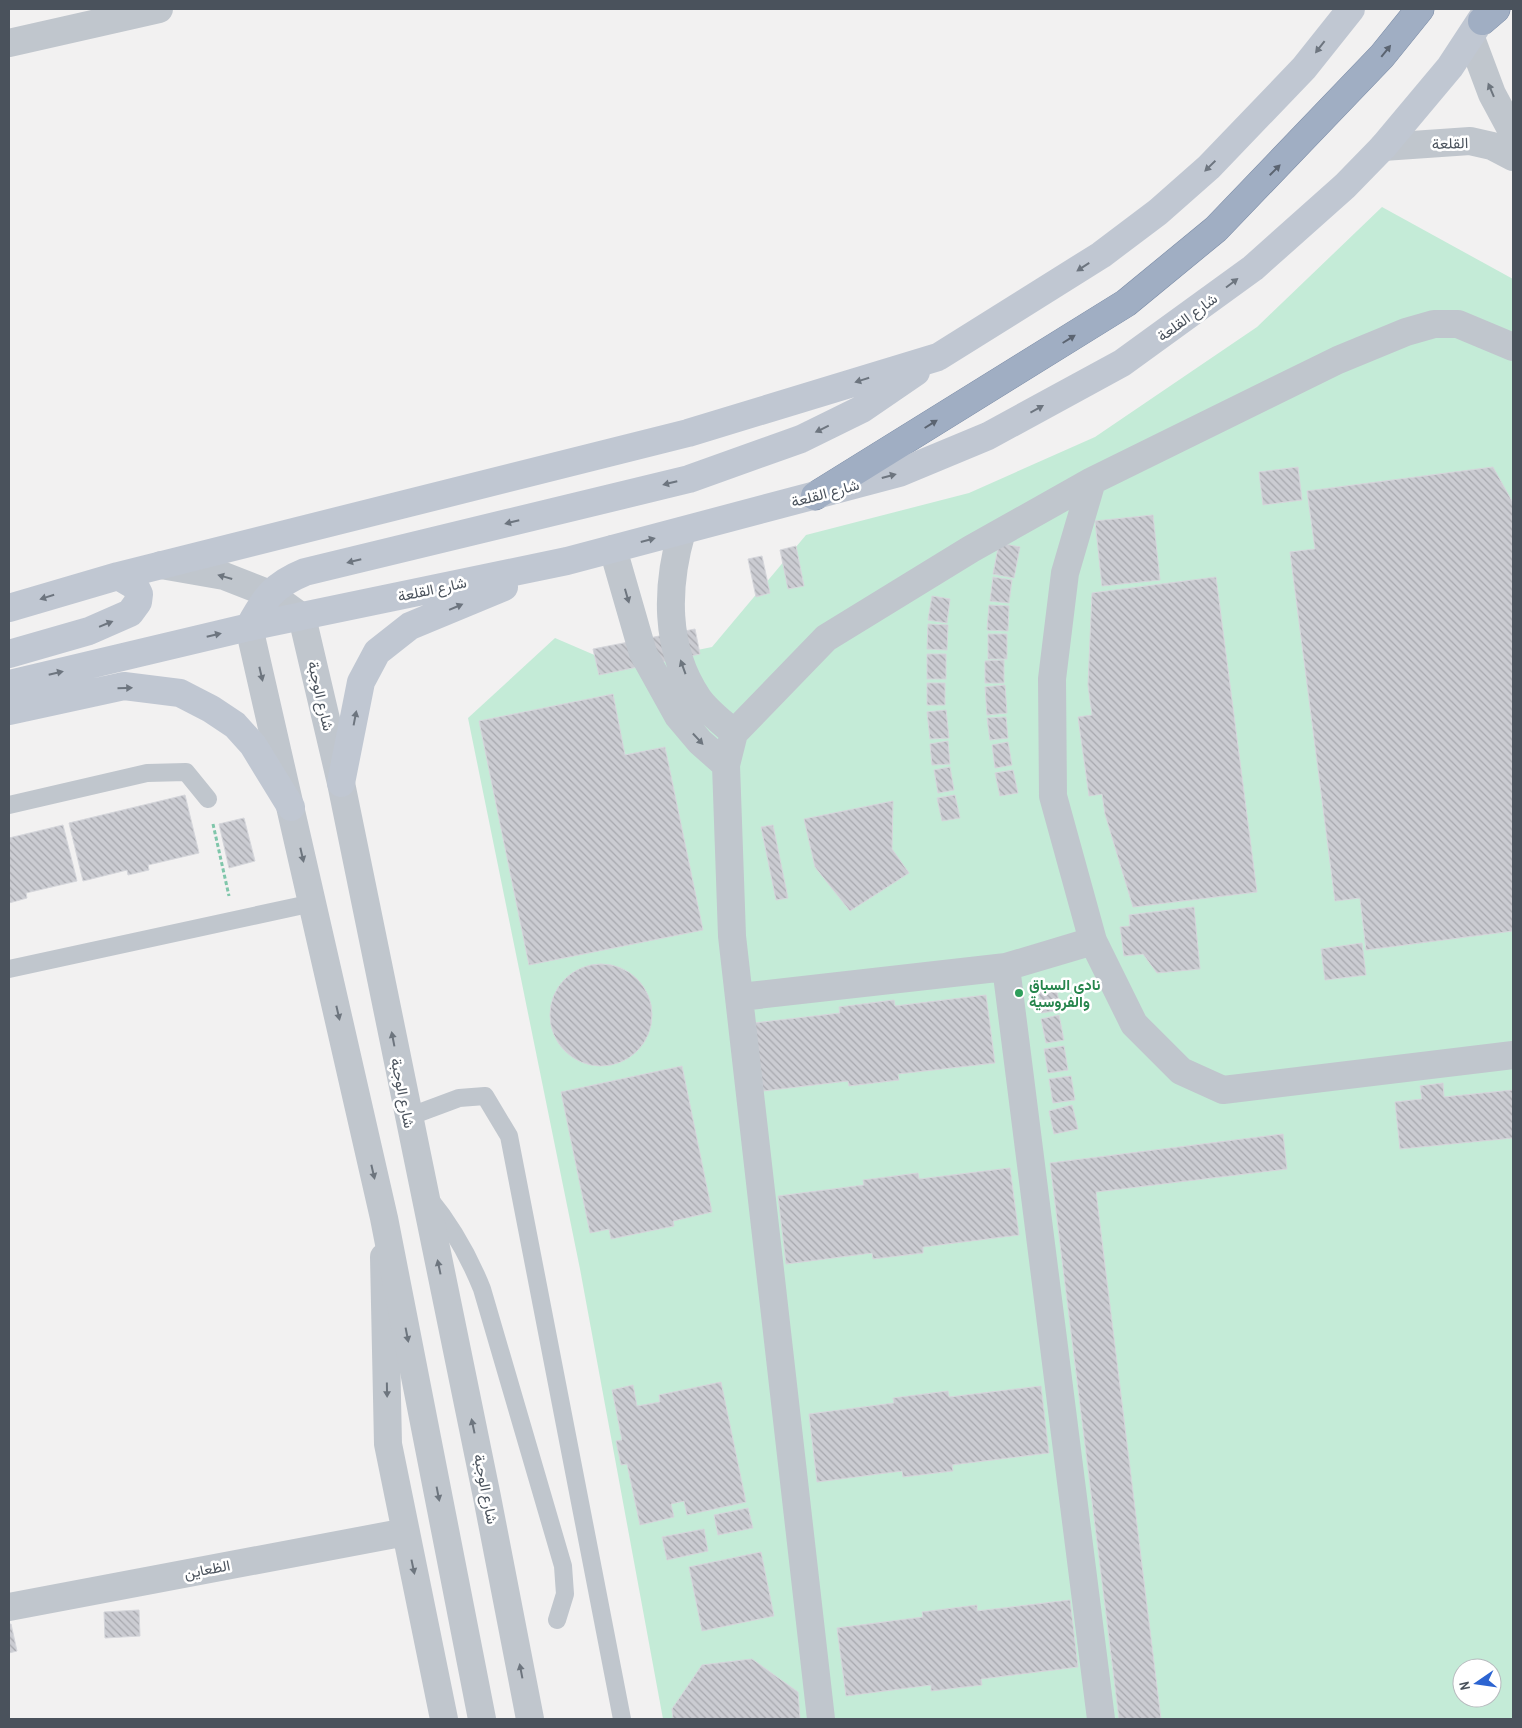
<svg xmlns="http://www.w3.org/2000/svg" width="1522" height="1728" font-family="'Archivo Narrow',Vazirmatn,sans-serif">
  <defs>
    <pattern id="building-back-hatch" width="6" height="6" patternUnits="userSpaceOnUse" patternTransform="scale(1.25)"><rect width="6" height="6" fill="#cbccd2"/><path d="M-1 5l2 2M0 0l6 6M5-1l2 2" fill="none" stroke="#a7a8ae"/></pattern>
  </defs>
  <rect width="100%" height="100%" fill="#f2f1f1"/>
  <path fill="#c4ebd7" fill-rule="evenodd" d="M 1382,207 L 1513,279 L 1513,1719 L 663,1719 L 580,1269 L 468,718 L 555,638 L 620,666 L 712,647 L 806,535 L 969,493 L 1095,437 L 1257,327 ZM 1462,1668 L 1492,1668 L 1492,1698 L 1462,1698 Z"/>
  <path fill="url(#building-back-hatch)" stroke="#d5d6db" d="M 1298,467 L 1302,500 L 1263,505 L 1259,472 Z
    M 1493,467 L 1513,503 L 1513,931 L 1366,950 L 1360,898 L 1335,901 L 1290,552 L 1315,549 L 1307,491 Z
    M 1153,515 L 1160,580 L 1102,586 L 1095,521 Z
    M 999,543 L 1020,547 L 1014,578 L 993,574 Z
    M 796,546 L 804,586 L 788,589 L 780,550 Z
    M 762,556 L 770,593 L 756,597 L 748,559 Z
    M 993,577 L 1012,580 L 1009,603 L 990,601 Z
    M 1216,577 L 1257,892 L 1133,907 L 1105,814 L 1102,794 L 1089,796 L 1078,717 L 1092,715 L 1088,685 L 1092,593 Z
    M 932,596 L 950,599 L 947,623 L 928,620 Z
    M 989,605 L 1009,606 L 1008,631 L 987,630 Z
    M 928,624 L 948,625 L 947,650 L 927,649 Z
    M 695,629 L 700,654 L 599,675 L 593,649 Z
    M 988,634 L 1007,634 L 1007,659 L 988,659 Z
    M 927,654 L 946,654 L 946,679 L 927,679 Z
    M 1004,660 L 1004,683 L 985,683 L 985,661 Z
    M 927,683 L 945,683 L 945,705 L 927,705 Z
    M 1005,685 L 1007,713 L 987,715 L 985,687 Z
    M 613,694 L 625,755 L 665,747 L 703,930 L 529,965 L 479,721 Z
    M 946,710 L 949,738 L 930,739 L 927,712 Z
    M 1006,717 L 1008,738 L 990,740 L 987,718 Z
    M 948,741 L 950,764 L 932,765 L 930,744 Z
    M 1008,742 L 1012,765 L 995,768 L 992,745 Z
    M 950,767 L 954,790 L 938,793 L 934,770 Z
    M 1013,770 L 1018,793 L 1000,796 L 995,773 Z
    M 185,795 L 199,853 L 148,865 L 149,870 L 128,875 L 127,870 L 83,881 L 69,823 Z
    M 955,795 L 960,818 L 942,821 L 937,798 Z
    M 893,801 L 892,849 L 909,873 L 850,911 L 815,867 L 804,819 Z
    M 244,818 L 255,861 L 229,868 L 219,824 Z
    M 63,825 L 77,881 L 26,893 L 27,898 L 9,903 L 9,838 Z
    M 773,825 L 788,898 L 776,900 L 761,827 Z
    M 1194,907 L 1200,969 L 1157,973 L 1143,954 L 1124,956 L 1120,927 L 1130,926 L 1129,915 Z
    M 1362,943 L 1366,975 L 1325,980 L 1321,949 Z
    M550 1015a51 51 0 1 1 102 0a51 51 0 1 1-102 0Z
    M 1056,984 L 1060,1010 L 1041,1013 L 1038,987 Z
    M 986,995 L 995,1063 L 898,1074 L 899,1080 L 849,1086 L 848,1081 L 763,1091 L 754,1023 L 840,1013 L 839,1007 L 894,1000 L 895,1006 Z
    M 1059,1015 L 1064,1040 L 1046,1043 L 1041,1019 Z
    M 1064,1046 L 1068,1070 L 1048,1073 L 1044,1049 Z
    M 682,1066 L 712,1212 L 673,1221 L 674,1226 L 611,1239 L 609,1229 L 590,1233 L 561,1092 Z
    M 1071,1076 L 1075,1100 L 1053,1103 L 1049,1079 Z
    M 1443,1083 L 1444,1097 L 1513,1090 L 1513,1138 L 1400,1149 L 1395,1102 L 1422,1099 L 1420,1086 Z
    M 1072,1105 L 1078,1129 L 1054,1134 L 1049,1111 Z
    M 1283,1134 L 1287,1169 L 1096,1192 L 1161,1719 L 1119,1719 L 1050,1163 Z
    M 1010,1168 L 1019,1235 L 923,1247 L 923,1253 L 873,1259 L 872,1253 L 786,1264 L 778,1196 L 864,1185 L 863,1180 L 918,1173 L 919,1179 Z
    M 721,1382 L 746,1502 L 687,1515 L 684,1501 L 671,1504 L 674,1517 L 640,1525 L 627,1464 L 621,1465 L 616,1441 L 622,1440 L 612,1390 L 633,1385 L 637,1406 L 660,1402 L 659,1395 Z
    M 1041,1386 L 1049,1453 L 952,1465 L 953,1471 L 903,1477 L 902,1471 L 817,1482 L 809,1414 L 894,1403 L 893,1398 L 948,1391 L 949,1397 Z
    M 748,1508 L 753,1528 L 718,1535 L 714,1515 Z
    M 704,1529 L 708,1551 L 667,1560 L 662,1537 Z
    M 761,1552 L 774,1616 L 702,1631 L 689,1567 Z
    M 1070,1600 L 1078,1667 L 981,1679 L 982,1685 L 931,1691 L 931,1685 L 846,1696 L 837,1628 L 923,1617 L 922,1612 L 977,1605 L 977,1611 Z
    M 139,1610 L 140,1636 L 105,1638 L 104,1612 Z
    M 9,1624 L 11,1624 L 17,1651 L 9,1653 Z
    M 752,1659 L 798,1692 L 800,1719 L 673,1719 L 672,1709 L 702,1665 Z"/>
  <g fill="none" stroke-linecap="round" stroke-linejoin="round">
    <defs>
      <path id="trunk" d="M 1482,21 L 1496,9
        M 815,496 L 1126,303 L 1216,229 L 1382,56 L 1420,9"/>
    </defs>
    <use href="#trunk" stroke="#798aa5" stroke-width="29"/>
    <path stroke="#7fc6aa" stroke-width="3" stroke-dasharray="4 2.5" stroke-linecap="butt" d="M 213,824 L 229,896"/>
    <path stroke="#c0c6cd" stroke-width="18" d="M 9,805 L 147,773 L 186,772 L 208,799
      M 9,969 L 313,903
      M 408,1117 L 459,1098 L 485,1096 L 509,1136 L 622,1719
      M 428,1197 C 452,1226 468,1254 482,1289 L 563,1566 L 565,1594 L 557,1620"/>
    <path stroke="#c0c6cd" stroke-width="28" d="M 1471,38 L 1492,94 L 1513,133
      M 9,43 L 159,9
      M 1383,147 L 1470,141 L 1492,146 L 1513,157
      M 1092,481 L 1065,573 L 1052,679 L 1053,796 L 1093,941 L 1134,1024 L 1181,1071 L 1223,1090 L 1513,1055
      M 682,531 C 666,586 664,648 698,698 C 707,711 722,722 734,733
      M 613,549 L 643,653 L 678,716 L 700,742 L 726,765
      M 1006,967 L 1101,1719
      M 740,997 L 1006,967 L 1093,941
      M 384,1257 L 388,1444 L 444,1719
      M 9,1607 L 406,1532
      M 821,1719 L 732,936 L 726,765 L 734,733 L 826,638 L 971,549 L 1092,481 L 1338,360 L 1406,332 L 1434,324 L 1458,324 L 1513,347"/>
    <path stroke="#c0c6cd" stroke-width="28" d="M 161,565 L 224,576 L 270,594 L 302,617 L 341,783 L 487,1497 L 530,1719
      M 249,627 L 384,1218 L 482,1719"/>
    <path stroke="#c0c7d2" stroke-width="28" d="M 9,608 L 118,576 L 688,433 L 938,357 L 1101,255 L 1158,212 L 1209,167 L 1304,68 L 1351,9
      M 249,627 C 265,598 273,585 305,572 L 689,479 L 801,439 L 862,409 L 916,372
      M 9,654 L 89,631 L 130,613 L 138,602 L 139,594 L 135,586 L 118,576
      M 9,684 L 249,627 L 567,561 L 899,473 L 988,436 L 1122,363 L 1253,268 L 1345,186 L 1383,147 L 1450,67 L 1488,9
      M 9,711 L 124,686 L 180,693 L 211,709 L 235,725 L 253,745 L 291,807
      M 341,783 L 361,682 L 377,652 L 410,626 L 504,587"/>
    <use href="#trunk" stroke="#a0aec3" stroke-width="28"/>
  </g>
  <defs><path id="oneway-solid" d="M-6-.8H1V-3.2L6.5 0L1 3.2V.8H-6Z" transform="scale(1.25)"/></defs>
  <g fill="#6d757f">
    <use href="#oneway-solid" transform="translate(1320 47) rotate(128)"/>
    <use href="#oneway-solid" transform="translate(1210 166) rotate(136)"/>
    <use href="#oneway-solid" transform="translate(1083 267) rotate(147)"/>
    <use href="#oneway-solid" transform="translate(1232 283) rotate(-37)"/>
    <use href="#oneway-solid" transform="translate(862 380) rotate(163)"/>
    <use href="#oneway-solid" transform="translate(1037 409) rotate(-29)"/>
    <use href="#oneway-solid" transform="translate(822 429) rotate(154)"/>
    <use href="#oneway-solid" transform="translate(889 476) rotate(-15)"/>
    <use href="#oneway-solid" transform="translate(670 483) rotate(166)"/>
    <use href="#oneway-solid" transform="translate(512 522) rotate(166)"/>
    <use href="#oneway-solid" transform="translate(648 540) rotate(-15)"/>
    <use href="#oneway-solid" transform="translate(354 561) rotate(166)"/>
    <use href="#oneway-solid" transform="translate(47 597) rotate(163)"/>
    <use href="#oneway-solid" transform="translate(456 607) rotate(-23)"/>
    <use href="#oneway-solid" transform="translate(106 624) rotate(-22)"/>
    <use href="#oneway-solid" transform="translate(214 635) rotate(-13)"/>
    <use href="#oneway-solid" transform="translate(56 673) rotate(-13)"/>
    <use href="#oneway-solid" transform="translate(125 688) rotate(-2)"/>
    <use href="#oneway-solid" transform="translate(355 718) rotate(-79)"/>
  </g>
  <g fill="#5b6471">
    <use href="#oneway-solid" transform="translate(1386 51) rotate(-51)"/>
    <use href="#oneway-solid" transform="translate(1275 170) rotate(-45)"/>
    <use href="#oneway-solid" transform="translate(1069 339) rotate(-32)"/>
    <use href="#oneway-solid" transform="translate(931 424) rotate(-32)"/>
  </g>
  <g fill="#6d757e">
    <use href="#oneway-solid" transform="translate(1491 90) rotate(-113)"/>
    <use href="#oneway-solid" transform="translate(225 577) rotate(-164)"/>
    <use href="#oneway-solid" transform="translate(627 596) rotate(74)"/>
    <use href="#oneway-solid" transform="translate(683 667) rotate(-110)"/>
    <use href="#oneway-solid" transform="translate(261 674) rotate(77)"/>
    <use href="#oneway-solid" transform="translate(698 739) rotate(47)"/>
    <use href="#oneway-solid" transform="translate(302 855) rotate(77)"/>
    <use href="#oneway-solid" transform="translate(338 1013) rotate(77)"/>
    <use href="#oneway-solid" transform="translate(393 1039) rotate(-101)"/>
    <use href="#oneway-solid" transform="translate(373 1172) rotate(77)"/>
    <use href="#oneway-solid" transform="translate(439 1267) rotate(-102)"/>
    <use href="#oneway-solid" transform="translate(407 1335) rotate(79)"/>
    <use href="#oneway-solid" transform="translate(387 1390) rotate(89)"/>
    <use href="#oneway-solid" transform="translate(473 1426) rotate(-102)"/>
    <use href="#oneway-solid" transform="translate(438 1494) rotate(79)"/>
    <use href="#oneway-solid" transform="translate(413 1567) rotate(78)"/>
    <use href="#oneway-solid" transform="translate(521 1671) rotate(-101)"/>
  </g>
  <circle fill="#2e9e5b" stroke="#fff" stroke-width="2" cx="1019" cy="993" r="5"/>
  <g text-anchor="middle" dominant-baseline="central" stroke-width="5" stroke-linejoin="round" paint-order="stroke">
    <g font-size="15" fill="#4a525c" stroke="#fff">
      <text transform="translate(1450 143) rotate(-2)">القلعة</text>
      <text transform="translate(1187 317) rotate(-36)">شارع القلعة</text>
      <text transform="translate(825 493) rotate(-15)">شارع القلعة</text>
      <text transform="translate(432 589) rotate(-12)">شارع القلعة</text>
      <text transform="translate(321 696) rotate(77)">شارع الوجبة</text>
      <text transform="translate(403 1093) rotate(79)">شارع الوجبة</text>
      <text transform="translate(486 1489) rotate(79)">شارع الوجبة</text>
      <text transform="translate(207 1569) rotate(-11)">الظعاين</text>
    </g>
    <g font-size="15" font-weight="bold" fill="#27864d" stroke="#fff" text-anchor="start">
      <text x="1029" y="984">نادي السباق<tspan x="1029" dy="17">والفروسية</tspan></text>
    </g>
  </g>
  <rect width="1522" height="1728" fill="none" stroke="#4a525c" stroke-width="20"/>
  <g transform="translate(1477 1683) rotate(257)"><circle r="24" fill="#ffffff" stroke="#b7babe"/>
  <path d="M0-4L9 19L0 12L-9 19Z" fill="#2c64d1"/>
  <text y="-8" font-size="14" font-weight="bold" text-anchor="middle" fill="#4a525c">N</text>
  </g>
</svg>
